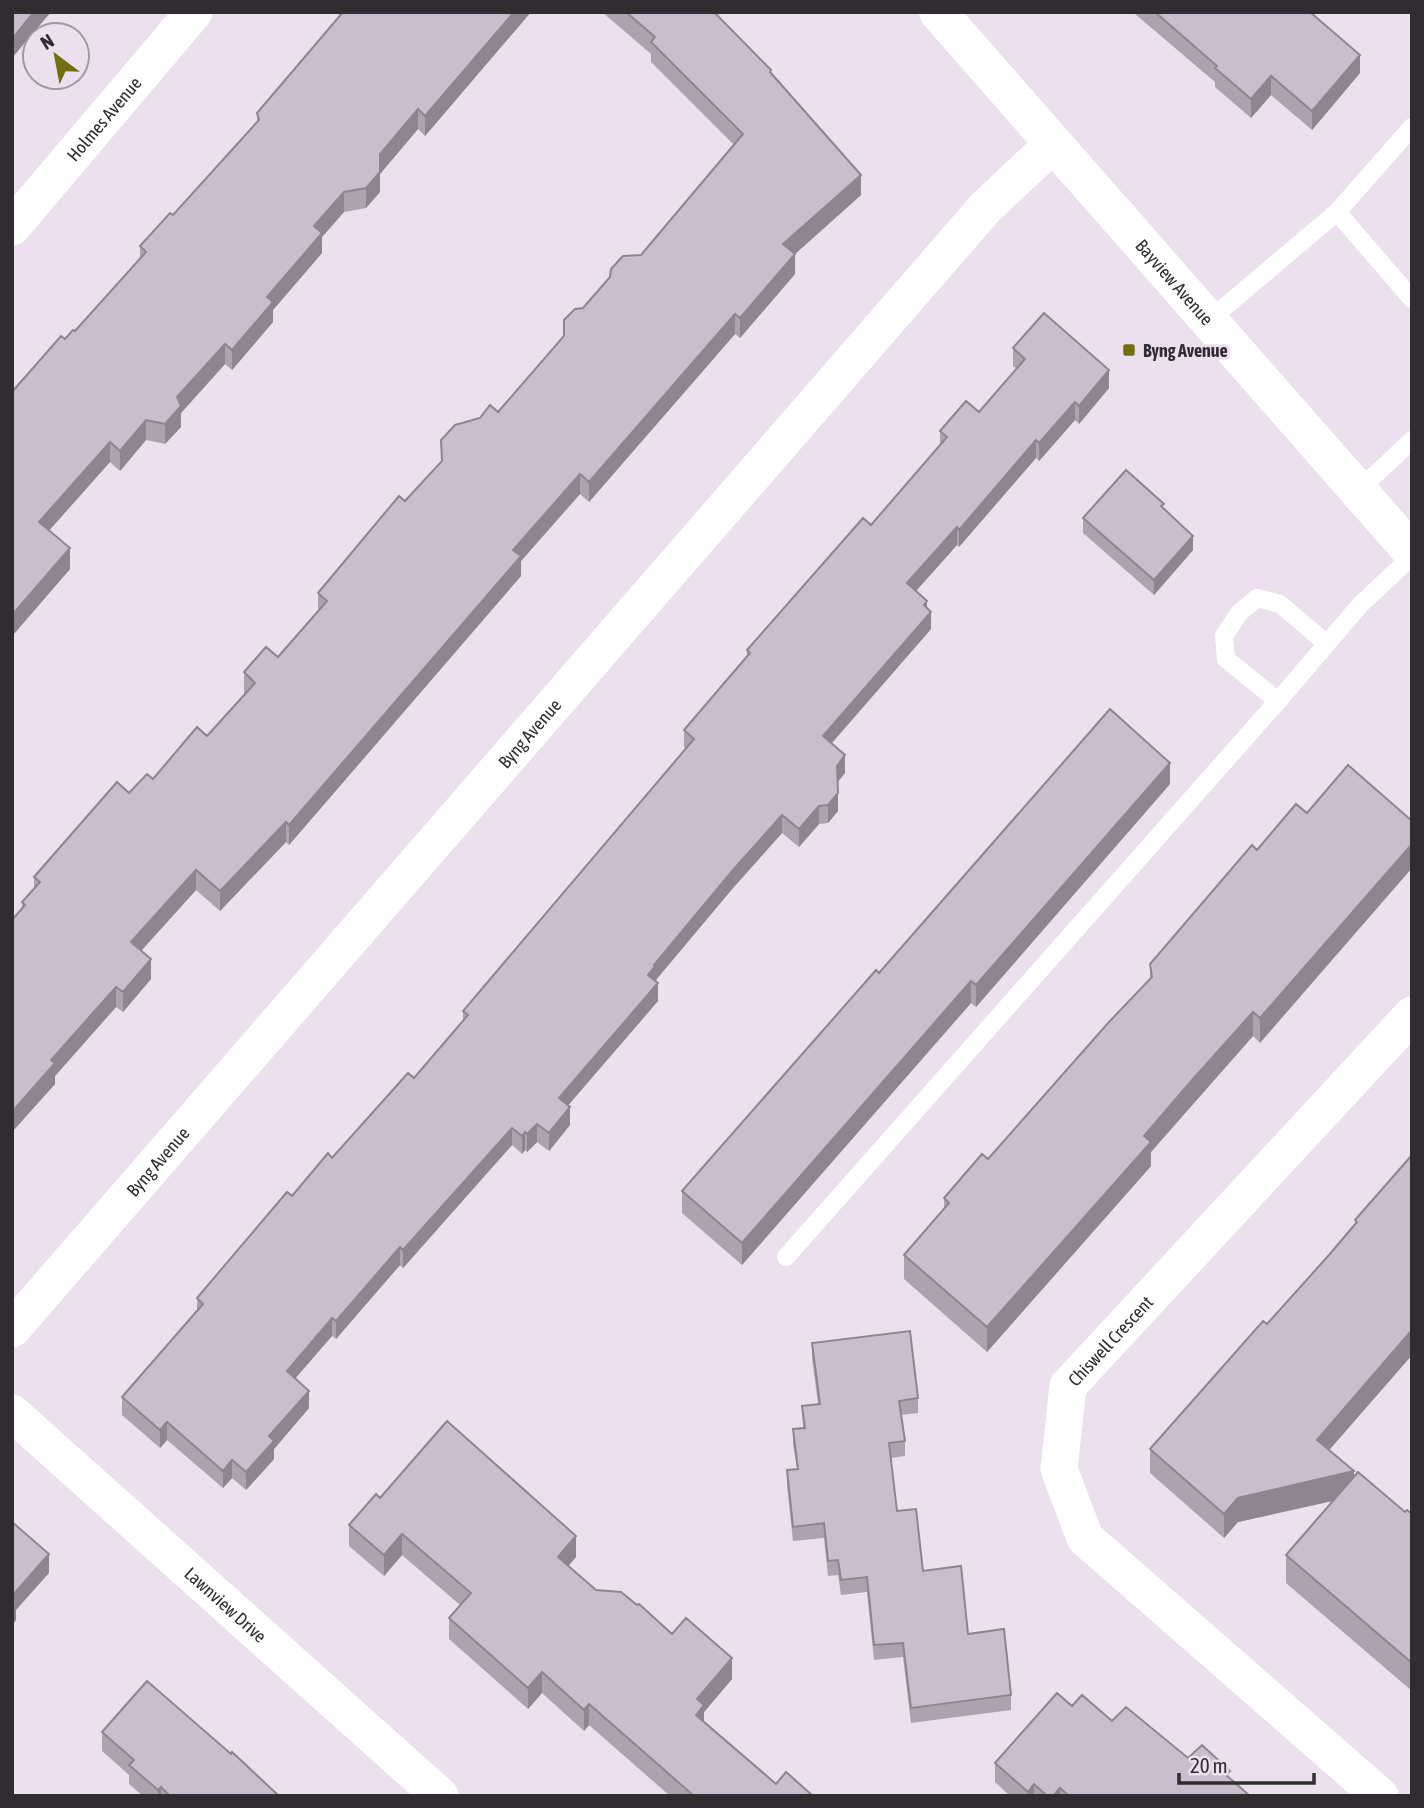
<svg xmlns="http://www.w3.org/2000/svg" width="1424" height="1808" font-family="'Asap Condensed',sans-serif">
  <rect width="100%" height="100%" fill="#ece0ef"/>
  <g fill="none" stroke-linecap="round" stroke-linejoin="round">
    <path stroke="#fff" stroke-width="18" d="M 1337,212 L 1412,299
      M 1208,321 L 1337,212 L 1412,127
      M 1358,491 L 1412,440
      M 1278,701 L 1226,659 L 1224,636 L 1239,613 L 1257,598 L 1280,604 L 1327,644
      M 786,1257 L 1278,701 L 1360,605 L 1412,556"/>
    <g stroke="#fff" stroke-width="37">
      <path id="s1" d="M 12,227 L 194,12"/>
      <path id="s2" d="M 12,1329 L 985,208 L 1053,144"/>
      <path id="s3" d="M 12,1413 L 440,1796"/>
      <path id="s4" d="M 1380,1796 L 1085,1538 L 1059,1469 L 1068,1386 L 1412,1015"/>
    </g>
    <path stroke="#fff" stroke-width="38" id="s5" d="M 938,12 L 1412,552"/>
  </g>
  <path fill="#ada3b0" d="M 343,12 L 531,12 L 425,136 L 418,129 L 380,174 L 380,192 L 366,208 L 344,212 L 322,237 L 322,253 L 273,310 L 273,322 L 232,370 L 225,364 L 181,413 L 181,427 L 165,444 L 146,440 L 120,471 L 110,462 L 49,530 L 70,569 L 13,635 L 12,634 L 12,392 L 65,339 L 75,331 L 140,259 L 140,246 L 173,215 L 257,122 L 257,113 Z
    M 602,12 L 714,12 L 771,74 L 861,195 L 795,254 L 795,274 L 740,338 L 735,334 L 589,502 L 580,494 L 521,561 L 521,576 L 289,845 L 286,842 L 220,911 L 196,890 L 141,951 L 151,979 L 123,1012 L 116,1007 L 55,1076 L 55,1084 L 12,1132 L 12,920 L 22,909 L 22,902 L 34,889 L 34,877 L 129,793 L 153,779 L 207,736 L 245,694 L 244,693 L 244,672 L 278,657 L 318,611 L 318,593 L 441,462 L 441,440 L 498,412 L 564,336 L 583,308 L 641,255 L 734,145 L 651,62 L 651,54 Z
    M 1135,12 L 1310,12 L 1360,73 L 1312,130 L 1271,95 L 1251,118 L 1215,87 L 1215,82 L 1135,14 Z
    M 1013,348 L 1109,388 L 1079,424 L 1075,420 L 1039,461 L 1036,458 L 959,547 L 957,545 L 916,591 L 927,608 L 931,629 L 832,743 L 845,773 L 837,782 L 838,811 L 828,823 L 819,824 L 799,847 L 782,833 L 733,888 L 655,981 L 658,1001 L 568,1105 L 570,1125 L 549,1151 L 537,1142 L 527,1152 L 525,1150 L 522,1154 L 512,1145 L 403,1268 L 400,1265 L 336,1339 L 332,1336 L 295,1378 L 309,1408 L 274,1449 L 274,1459 L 246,1490 L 232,1478 L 223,1488 L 167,1440 L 160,1448 L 122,1415 L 122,1397 L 197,1310 L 197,1298 L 292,1196 L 414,1078 L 463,1020 L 463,1011 L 686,749 L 684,747 L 684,730 L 747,656 L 747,650 L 871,525 L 940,444 L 940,431 L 979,412 L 1017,369 L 1013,366 Z
    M 1164,509 L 1193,550 L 1154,595 L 1083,533 L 1083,518 Z
    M 1170,784 L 976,1007 L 971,1003 L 742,1265 L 682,1213 L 682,1191 L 879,973 Z
    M 1296,804 L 1260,1043 L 1253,1036 L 1193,1104 L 1151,1152 L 1151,1166 L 987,1352 L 904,1279 L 904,1255 L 944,1209 L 944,1198 L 988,1159 L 1150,979 L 1150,964 L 1257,850 Z
    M 1412,1155 L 1412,1355 L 1329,1450 L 1354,1477 L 1405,1512 L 1412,1514 L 1412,1691 L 1286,1583 L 1286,1555 L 1333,1501 L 1238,1522 L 1224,1538 L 1150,1473 L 1150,1449 L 1267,1324 L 1329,1255 L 1355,1224 L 1355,1220 Z
    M 812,1343 L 918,1398 L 918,1413 L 901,1415 L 905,1441 L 905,1456 L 891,1458 L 897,1511 L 923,1571 L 1011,1695 L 1011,1710 L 911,1723 L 903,1657 L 874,1660 L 867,1592 L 841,1595 L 838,1575 L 828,1576 L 824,1538 L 793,1541 L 787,1485 L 787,1470 L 797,1469 L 793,1444 L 793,1429 L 803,1428 L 802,1406 L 818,1404 L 812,1358 Z
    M 380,1498 L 576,1557 L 568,1566 L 596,1590 L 672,1634 L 732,1679 L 704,1712 L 704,1722 L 776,1784 L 813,1796 L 670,1796 L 589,1725 L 584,1731 L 542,1693 L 528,1709 L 449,1639 L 449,1618 L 460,1605 L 402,1555 L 384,1576 L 349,1546 L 349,1525 Z
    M 1072,1706 L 1112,1721 L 1230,1778 L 1250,1796 L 1010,1796 L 995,1782 L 995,1763 Z
    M 102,1732 L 279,1796 L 143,1796 L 129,1784 L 129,1775 L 102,1751 Z"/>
  <path fill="#8d8590" d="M 34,12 L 51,12 L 12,58 L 12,39 Z
    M 514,12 L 531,12 L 425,136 L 425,116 Z
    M 1360,55 L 1360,73 L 1312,130 L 1312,111 Z
    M 1271,76 L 1271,95 L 1251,118 L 1251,99 Z
    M 418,109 L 418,129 L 380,174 L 380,192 L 366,208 L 366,188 L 380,154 Z
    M 861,175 L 861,195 L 795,254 L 795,274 L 740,338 L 740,318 L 783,244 Z
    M 344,192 L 344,212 L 322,237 L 322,253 L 273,310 L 273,322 L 232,370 L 232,350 L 314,226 Z
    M 735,314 L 735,334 L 589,502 L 589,482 Z
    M 225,344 L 225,364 L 181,413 L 181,427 L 165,444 L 165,424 L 177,397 Z
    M 1109,370 L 1109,388 L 1079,424 L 1079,406 Z
    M 1075,402 L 1075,420 L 1039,461 L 1039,443 Z
    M 146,420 L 146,440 L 120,471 L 120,451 Z
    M 1036,440 L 1036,458 L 959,547 L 959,530 Z
    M 110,442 L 110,462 L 39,542 L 39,522 Z
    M 580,474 L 580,494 L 521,561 L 521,576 L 289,845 L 289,825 L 513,550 Z
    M 957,527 L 957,545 L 907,601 L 907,583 Z
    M 1193,536 L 1193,550 L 1154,595 L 1154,580 Z
    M 70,548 L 70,569 L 13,635 L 13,614 Z
    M 927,601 L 927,616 L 931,612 L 931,629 L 823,753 L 823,736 Z
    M 845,755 L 845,773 L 837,783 L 837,766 Z
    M 1170,763 L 1170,784 L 976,1007 L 976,985 Z
    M 838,793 L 838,811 L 828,823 L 828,805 Z
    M 819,806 L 819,824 L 799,847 L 799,829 Z
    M 782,815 L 782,833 L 733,888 L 655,981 L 648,975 L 654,965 L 733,870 Z
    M 286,822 L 286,842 L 220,911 L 220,891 Z
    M 1412,844 L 1412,868 L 1260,1043 L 1260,1018 Z
    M 196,870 L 196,890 L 131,962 L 131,942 Z
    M 151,959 L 151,979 L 123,1012 L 123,992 Z
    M 971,981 L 971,1003 L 742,1265 L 742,1243 Z
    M 658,983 L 658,1001 L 559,1116 L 559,1098 Z
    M 116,987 L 116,1007 L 55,1076 L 55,1084 L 12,1132 L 12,1112 L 51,1060 Z
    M 1253,1012 L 1253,1036 L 1151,1152 L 1151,1166 L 987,1352 L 987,1327 L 1144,1136 Z
    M 570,1107 L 570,1125 L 549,1151 L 549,1133 Z
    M 537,1124 L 537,1142 L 527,1152 L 527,1134 Z
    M 512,1128 L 512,1145 L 403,1268 L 403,1250 Z
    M 525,1132 L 525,1150 L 522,1154 L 522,1136 Z
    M 400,1247 L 400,1265 L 336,1339 L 336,1321 Z
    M 332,1318 L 332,1336 L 287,1388 L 287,1371 Z
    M 1412,1330 L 1412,1355 L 1317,1464 L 1317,1440 Z
    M 309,1391 L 309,1408 L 274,1449 L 274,1459 L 246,1490 L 246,1472 L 269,1436 Z
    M 167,1422 L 167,1440 L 160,1448 L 160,1430 Z
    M 232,1460 L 232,1478 L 223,1488 L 223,1471 Z
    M 1354,1471 L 1354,1496 L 1238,1522 L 1224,1538 L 1224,1514 L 1238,1498 Z
    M 402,1534 L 402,1555 L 384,1576 L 384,1555 Z
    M 576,1536 L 576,1557 L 558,1578 L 558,1557 Z
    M 49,1554 L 49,1573 L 16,1610 L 16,1620 L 12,1626 L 12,1596 Z
    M 732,1658 L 732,1679 L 704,1712 L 704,1726 L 696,1715 L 697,1699 Z
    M 542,1672 L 542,1693 L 528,1709 L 528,1688 Z
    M 589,1704 L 589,1725 L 584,1731 L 584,1710 Z
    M 1034,1784 L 1034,1796 L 1028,1796 L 1028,1792 Z
    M 161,1787 L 161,1796 L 158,1796 L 158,1790 Z
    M 1060,1788 L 1060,1796 L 1053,1796 Z"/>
  <path fill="#c9becd" stroke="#8d8590" stroke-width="2" d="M 12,12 L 34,12 L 12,39 Z
    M 343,12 L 514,12 L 425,116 L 418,109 L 380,154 L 380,172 L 366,188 L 344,192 L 314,226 L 322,233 L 267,297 L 273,302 L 232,350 L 225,344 L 177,397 L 181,406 L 165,424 L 146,420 L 120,451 L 110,442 L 39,522 L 70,548 L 13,614 L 12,613 L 12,392 L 61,336 L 65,339 L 73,330 L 75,331 L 146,252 L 140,246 L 170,213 L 173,215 L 259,120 L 257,113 Z
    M 626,12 L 714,12 L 771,70 L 770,72 L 861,175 L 783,244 L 795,254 L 740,318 L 735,314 L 589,482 L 580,474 L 513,550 L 521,556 L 289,825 L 286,822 L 220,891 L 196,870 L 131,942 L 151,959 L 123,992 L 116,987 L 51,1060 L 55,1063 L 12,1112 L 12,920 L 25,905 L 22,902 L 40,882 L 34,877 L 117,782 L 129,793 L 147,774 L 153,779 L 197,727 L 207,736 L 255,683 L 244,672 L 266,647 L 278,657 L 327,601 L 318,593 L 399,496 L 405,501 L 442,461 L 441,440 L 455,425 L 480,418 L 490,405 L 498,412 L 564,336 L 564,320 L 575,309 L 583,308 L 610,277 L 611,269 L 623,256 L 641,255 L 743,134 L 651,42 L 655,37 Z
    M 1155,12 L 1310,12 L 1360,55 L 1312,111 L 1271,76 L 1251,99 L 1215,68 L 1217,66 Z
    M 1044,313 L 1109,370 L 1079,406 L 1075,402 L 1039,443 L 1036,440 L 959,530 L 957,527 L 907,583 L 927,601 L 924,605 L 931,612 L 823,736 L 845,755 L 837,766 L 838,793 L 828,805 L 819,806 L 799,829 L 782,815 L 733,870 L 654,965 L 655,966 L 648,975 L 658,983 L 559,1098 L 570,1107 L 549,1133 L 537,1124 L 527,1134 L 525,1132 L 522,1136 L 512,1128 L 403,1250 L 400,1247 L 336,1321 L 332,1318 L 287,1371 L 309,1391 L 269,1436 L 274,1441 L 246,1472 L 232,1460 L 223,1471 L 167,1422 L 160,1430 L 122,1397 L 203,1304 L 197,1298 L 287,1192 L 292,1196 L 328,1153 L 332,1158 L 408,1073 L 414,1078 L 468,1015 L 463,1011 L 694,739 L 684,730 L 750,653 L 747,650 L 863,518 L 871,525 L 947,437 L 940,431 L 966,401 L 979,412 L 1025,359 L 1013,348 Z
    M 1126,470 L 1164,504 L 1161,506 L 1193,536 L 1154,580 L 1083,518 Z
    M 1110,709 L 1170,763 L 976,985 L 971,981 L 742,1243 L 682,1191 L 876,970 L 879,973 Z
    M 1348,765 L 1412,821 L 1412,844 L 1260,1018 L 1253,1012 L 1193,1079 L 1144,1136 L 1151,1142 L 987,1327 L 904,1255 L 949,1203 L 944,1198 L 982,1154 L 988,1159 L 1109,1022 L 1152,977 L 1150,964 L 1252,845 L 1257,850 L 1296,804 L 1307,813 Z
    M 1412,1155 L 1412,1330 L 1317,1440 L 1354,1471 L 1238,1498 L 1224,1514 L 1150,1449 L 1263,1321 L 1267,1324 L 1329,1255 L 1357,1222 L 1355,1220 Z
    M 910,1331 L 918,1398 L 899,1401 L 905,1441 L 889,1443 L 897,1511 L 916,1509 L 923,1571 L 961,1566 L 968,1634 L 1004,1629 L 1011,1695 L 911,1708 L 903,1643 L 874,1645 L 867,1577 L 841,1580 L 838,1560 L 828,1561 L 824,1523 L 793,1527 L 787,1470 L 798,1469 L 793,1429 L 805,1428 L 802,1406 L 820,1404 L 812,1343 Z
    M 447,1421 L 576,1536 L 558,1557 L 596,1590 L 621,1592 L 637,1605 L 639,1604 L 672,1634 L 686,1618 L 732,1658 L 697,1699 L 704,1705 L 696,1715 L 776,1784 L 786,1772 L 813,1796 L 694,1796 L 589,1704 L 584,1710 L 542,1672 L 528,1688 L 449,1618 L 471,1593 L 402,1534 L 384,1555 L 349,1525 L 376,1494 L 380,1498 Z
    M 1358,1472 L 1405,1512 L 1407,1510 L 1412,1514 L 1412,1663 L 1286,1555 Z
    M 12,1522 L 49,1554 L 12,1596 Z
    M 12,1597 L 16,1601 L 12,1607 Z
    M 147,1681 L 231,1754 L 232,1752 L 279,1796 L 170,1796 L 161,1787 L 158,1790 L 129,1765 L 134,1760 L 102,1732 Z
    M 1057,1693 L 1072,1706 L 1082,1695 L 1112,1721 L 1126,1707 L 1188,1758 L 1202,1745 L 1230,1771 L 1226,1775 L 1250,1796 L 1069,1796 L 1060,1788 L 1053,1796 L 1047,1796 L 1034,1784 L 1028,1792 L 995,1763 Z"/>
  <rect fill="#726f11" stroke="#ece0ef" stroke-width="2.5" x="1122" y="343" width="14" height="14" rx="3.5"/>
  <g text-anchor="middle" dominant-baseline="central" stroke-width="6" stroke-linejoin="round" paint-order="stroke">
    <g font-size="18" fill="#312c32" stroke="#ece0ef">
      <text stroke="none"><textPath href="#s1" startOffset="142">Holmes Avenue</textPath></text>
      <text stroke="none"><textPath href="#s5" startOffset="359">Bayview Avenue</textPath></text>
      <text stroke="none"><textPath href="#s2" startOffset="789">Byng Avenue</textPath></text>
      <text stroke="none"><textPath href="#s2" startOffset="222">Byng Avenue</textPath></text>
      <text stroke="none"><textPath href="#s4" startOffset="611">Chiswell Crescent</textPath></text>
      <text stroke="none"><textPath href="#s3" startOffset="287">Lawnview Drive</textPath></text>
    </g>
    <g font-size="18" font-weight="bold" fill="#312c32" stroke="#ece0ef" text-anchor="start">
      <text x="1143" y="350">Byng Avenue</text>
    </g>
  </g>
  <rect width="1424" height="1808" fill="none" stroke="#312c32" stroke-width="28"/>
  <g transform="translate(56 56) rotate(328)"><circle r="33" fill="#ece0ef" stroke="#a198a3" stroke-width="2"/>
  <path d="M0-5L12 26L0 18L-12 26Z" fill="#726f11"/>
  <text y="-10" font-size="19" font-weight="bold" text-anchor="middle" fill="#312c32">N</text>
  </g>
  <path d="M1179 1773v10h135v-10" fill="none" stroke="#312c32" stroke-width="3.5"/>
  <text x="1190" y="1773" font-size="21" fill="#312c32" stroke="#ece0ef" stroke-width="5" paint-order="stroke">20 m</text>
</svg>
